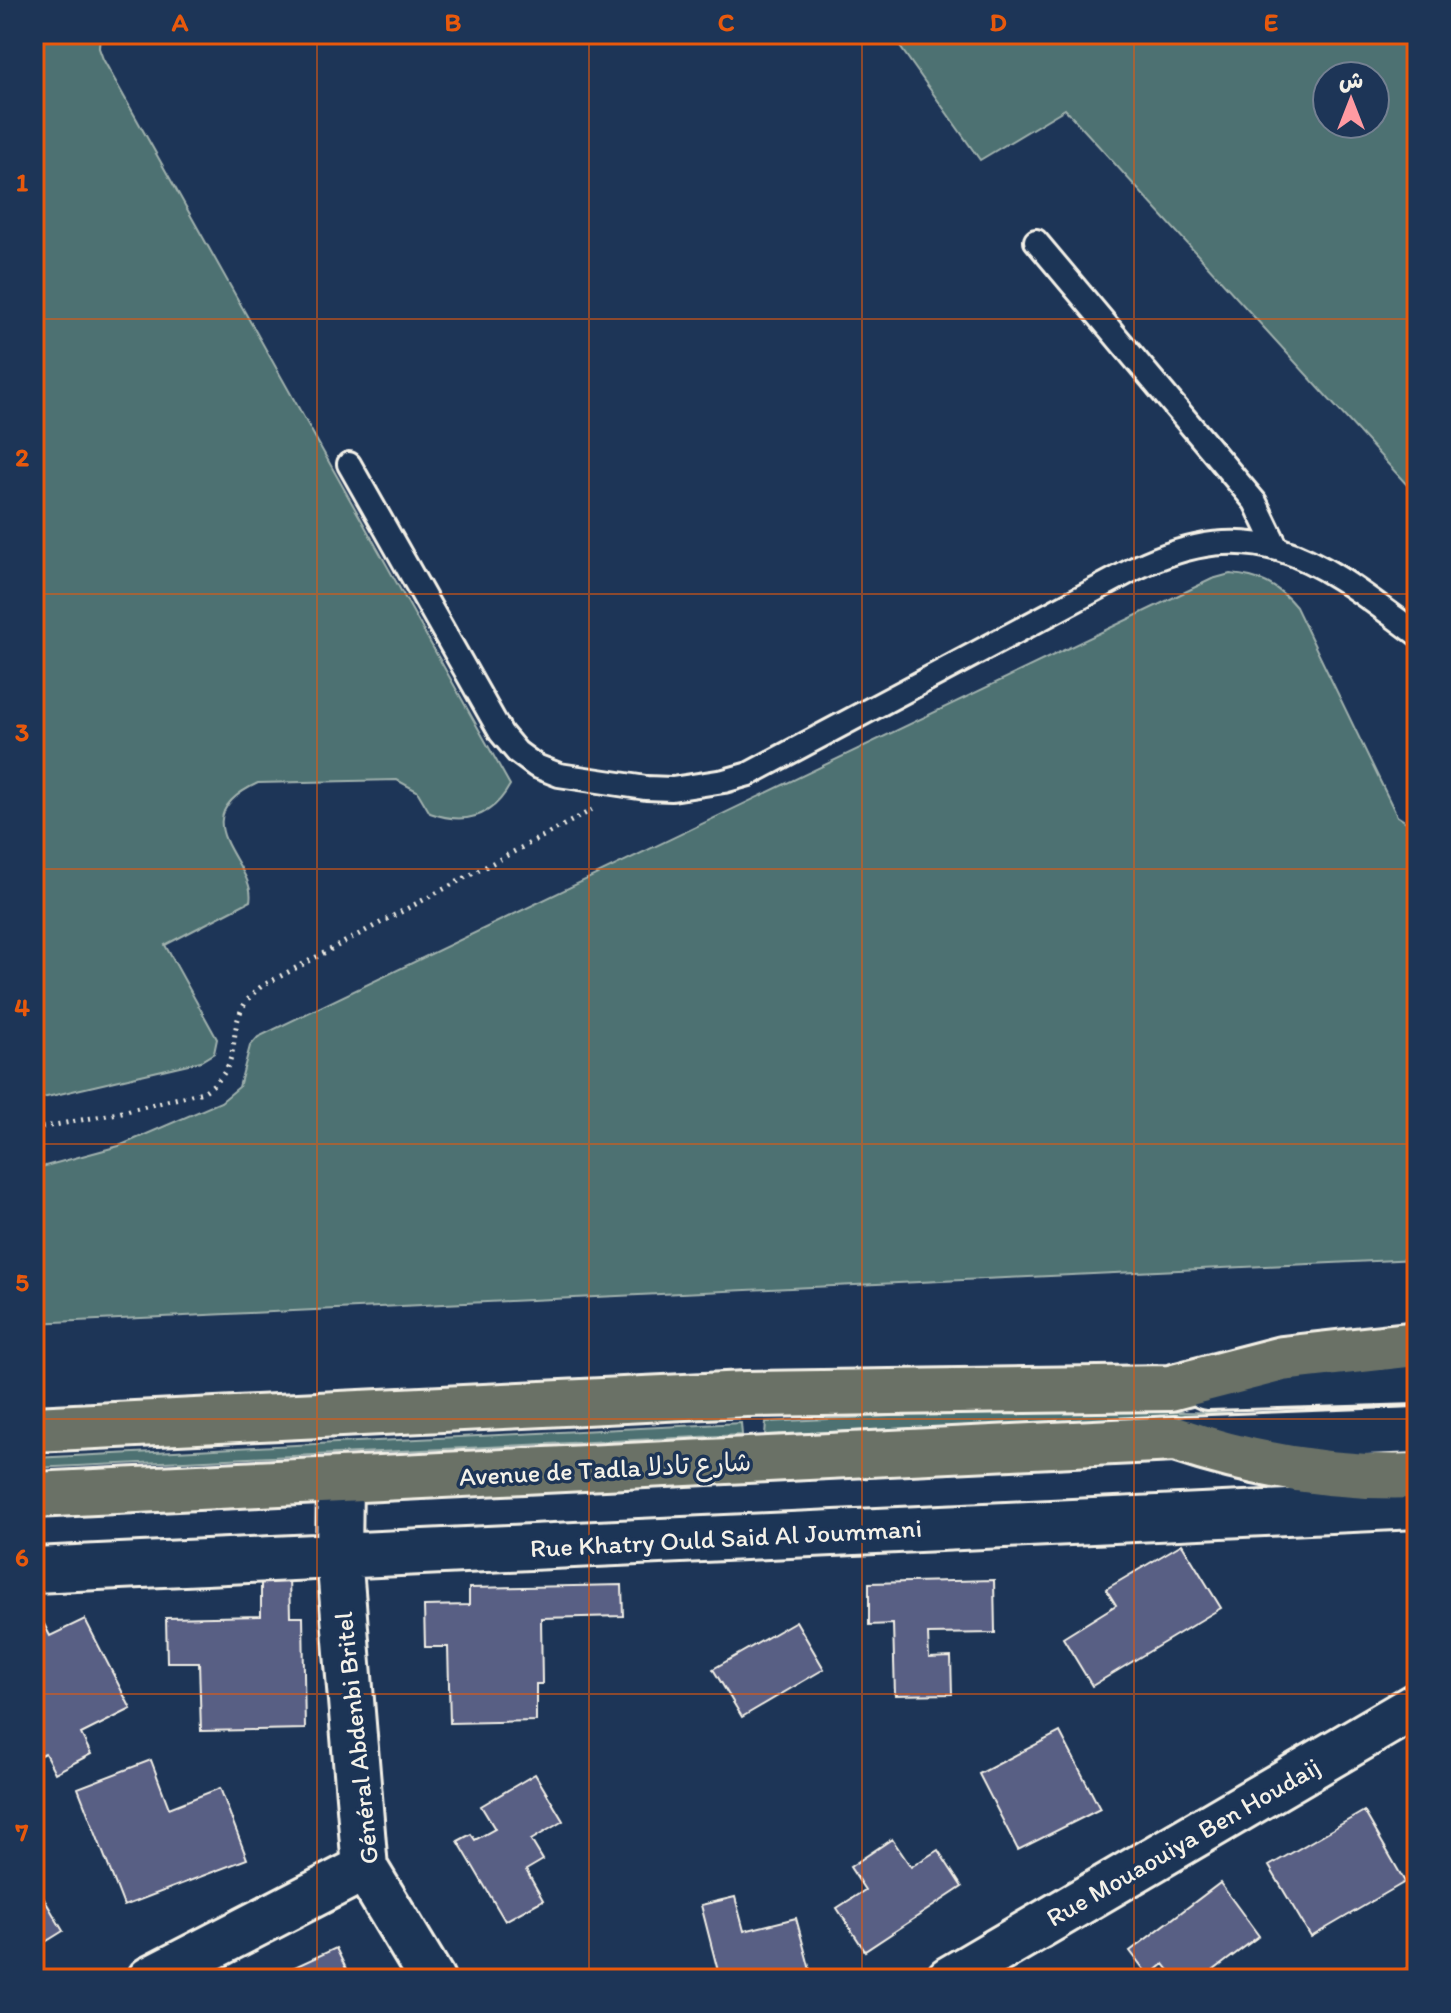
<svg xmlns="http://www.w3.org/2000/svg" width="1451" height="2013" font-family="Itim,'Playpen Sans Arabic',sans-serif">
  <rect width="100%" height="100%" fill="#1d3557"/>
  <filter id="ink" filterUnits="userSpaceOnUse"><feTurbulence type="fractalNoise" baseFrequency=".0125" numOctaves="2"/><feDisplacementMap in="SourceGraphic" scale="16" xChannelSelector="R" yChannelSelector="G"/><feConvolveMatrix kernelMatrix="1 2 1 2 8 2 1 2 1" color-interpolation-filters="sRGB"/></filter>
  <g filter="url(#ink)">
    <path fill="#4d7172" stroke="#a0b1ad" stroke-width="2" fill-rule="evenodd" d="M 34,34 L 100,34 L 99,48 L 103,59 L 510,785 C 492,818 464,825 430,813 L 417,791 L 397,780 L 258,783 C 177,820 258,864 250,901 L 165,945 L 217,1039 L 214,1053 L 201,1061 L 34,1100 Z
      M 891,34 L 1417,34 L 1417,496 L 1065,109 L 980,160 ZM 1327,76 L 1375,76 L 1375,124 L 1327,124 Z
      M 1230,574 C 1259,576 1278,585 1296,607 L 1397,816 L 1417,829 L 1417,1259 L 34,1323 L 34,1169 L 119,1146 L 221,1102 L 239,1087 L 250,1046 L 258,1037 L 1212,579 Z
      M 1015,1410 L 1255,1413 L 765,1435 L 766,1422 Z
      M 741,1423 L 742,1435 L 34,1468 L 34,1458 Z"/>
    <path fill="#585e84" stroke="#f4f1e8" stroke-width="2" d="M 1182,1544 L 1221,1608 L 1092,1686 L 1063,1638 L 1116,1605 L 1106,1589 Z
      M 261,1577 L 289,1577 L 290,1617 L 303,1617 L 305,1729 L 201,1731 L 199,1662 L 167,1662 L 166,1618 L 261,1616 Z
      M 994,1580 L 995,1633 L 928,1634 L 929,1658 L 951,1657 L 952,1694 L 895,1695 L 893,1624 L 869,1625 L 869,1583 Z
      M 622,1585 L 623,1616 L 541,1618 L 542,1684 L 536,1684 L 536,1721 L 450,1723 L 448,1647 L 425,1647 L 424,1606 L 469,1605 L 469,1588 Z
      M 41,1618 L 50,1636 L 85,1619 L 131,1709 L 81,1734 L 91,1754 L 55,1773 L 45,1753 L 34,1758 L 34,1622 Z
      M 796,1621 L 824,1669 L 742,1717 L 713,1669 Z
      M 1060,1732 L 1100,1809 L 1018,1850 L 979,1774 Z
      M 151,1760 L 169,1808 L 220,1788 L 247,1859 L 124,1906 L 78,1788 Z
      M 535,1774 L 563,1821 L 531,1840 L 543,1860 L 526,1870 L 543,1900 L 505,1921 L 458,1841 L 471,1834 L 475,1840 L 495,1829 L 481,1806 Z
      M 1364,1811 L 1405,1882 L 1311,1937 L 1269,1866 Z
      M 892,1839 L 911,1867 L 938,1850 L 962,1887 L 865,1951 L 837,1908 L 865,1890 L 850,1867 Z
      M 34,1882 L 63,1931 L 34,1949 Z
      M 1220,1883 L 1259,1936 L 1202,1979 L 1176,1979 L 1164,1964 L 1149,1976 L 1130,1951 Z
      M 735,1897 L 744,1931 L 796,1918 L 810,1970 L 783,1979 L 720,1979 L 701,1905 Z
      M 336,1948 L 351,1979 L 276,1979 L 275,1976 Z
      M 1417,1962 L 1417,1979 L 1389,1979 Z"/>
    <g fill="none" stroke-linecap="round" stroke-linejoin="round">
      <defs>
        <path id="lane" d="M 1036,241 L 1255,502 L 1277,548
          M 349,464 L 501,733 L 517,752 L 536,766 L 559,775 L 646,788 L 672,789 L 724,781 L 749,774 L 1136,568 C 1260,509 1320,562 1417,634"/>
        <path id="street" d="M 340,1481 L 339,1556 L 365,1868 L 432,1979
          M 34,1570 L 1417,1506
          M 150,1979 L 365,1868
          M 949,1979 L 1417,1705"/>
        <path id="secondary" d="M 1207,1387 L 1417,1381
          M 1186,1439 L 1417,1430"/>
        <path id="primary" d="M 34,1429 L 746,1394 L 1170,1388 L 1282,1359 L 1417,1344
          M 34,1495 L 1175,1439 C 1255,1466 1333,1479 1417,1476"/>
      </defs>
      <use href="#lane" stroke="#f4f1e8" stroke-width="28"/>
      <use href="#street" stroke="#f4f1e8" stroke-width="50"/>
      <use href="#secondary" stroke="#f4f1e8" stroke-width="50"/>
      <use href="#primary" stroke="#f4f1e8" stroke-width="50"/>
      <path stroke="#f4f1e8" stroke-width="5" stroke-dasharray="2 6" stroke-linecap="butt" d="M 34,1129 L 118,1113 L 203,1092 C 254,1061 215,1021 262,986 L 592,810"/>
      <use href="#lane" stroke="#1d3557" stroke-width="22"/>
      <use href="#street" stroke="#1d3557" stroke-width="44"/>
      <use href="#secondary" stroke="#1d3557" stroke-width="44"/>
      <use href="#primary" stroke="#6a7166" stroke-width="44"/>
    </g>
  </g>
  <path fill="none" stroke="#e8590c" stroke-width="2" stroke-opacity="0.55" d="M 317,34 L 317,1979M 589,34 L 589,1979M 862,34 L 862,1979M 1134,34 L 1134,1979M 34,319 L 1417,319M 34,594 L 1417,594M 34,869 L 1417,869M 34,1144 L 1417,1144M 34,1419 L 1417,1419M 34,1694 L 1417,1694"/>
  <g text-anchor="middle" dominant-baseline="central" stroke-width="7" stroke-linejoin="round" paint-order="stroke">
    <g font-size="26" fill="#f4f1e8" stroke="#1d3557">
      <text transform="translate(605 1469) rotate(-3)">Avenue de Tadla شارع تادلا</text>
      <text transform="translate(726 1538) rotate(-3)">Rue Khatry Ould Said Al Joummani</text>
      <text transform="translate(356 1738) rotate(-96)">Général Abdenbi Britel</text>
      <text transform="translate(1183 1842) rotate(-30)">Rue Mouaouiya Ben Houdaij</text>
    </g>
  </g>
  <rect width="1451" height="2013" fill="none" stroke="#1d3557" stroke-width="88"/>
  <g transform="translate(1351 100)"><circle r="38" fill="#1d3557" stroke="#738091" stroke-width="2"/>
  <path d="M0-6L14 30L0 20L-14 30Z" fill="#ff9aa2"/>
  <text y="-12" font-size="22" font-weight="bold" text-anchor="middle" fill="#f4f1e8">ش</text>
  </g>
  <rect x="44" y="44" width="1363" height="1925" fill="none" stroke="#e8590c" stroke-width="3"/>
  <g font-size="26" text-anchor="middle" font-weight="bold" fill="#e8590c">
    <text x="180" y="31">A</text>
    <text x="453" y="31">B</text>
    <text x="726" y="31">C</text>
    <text x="998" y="31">D</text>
    <text x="1271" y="31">E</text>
    <text x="22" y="191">1</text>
    <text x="22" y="466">2</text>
    <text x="22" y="741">3</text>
    <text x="22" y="1016">4</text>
    <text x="22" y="1291">5</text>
    <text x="22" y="1566">6</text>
    <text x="22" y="1841">7</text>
  </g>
</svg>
